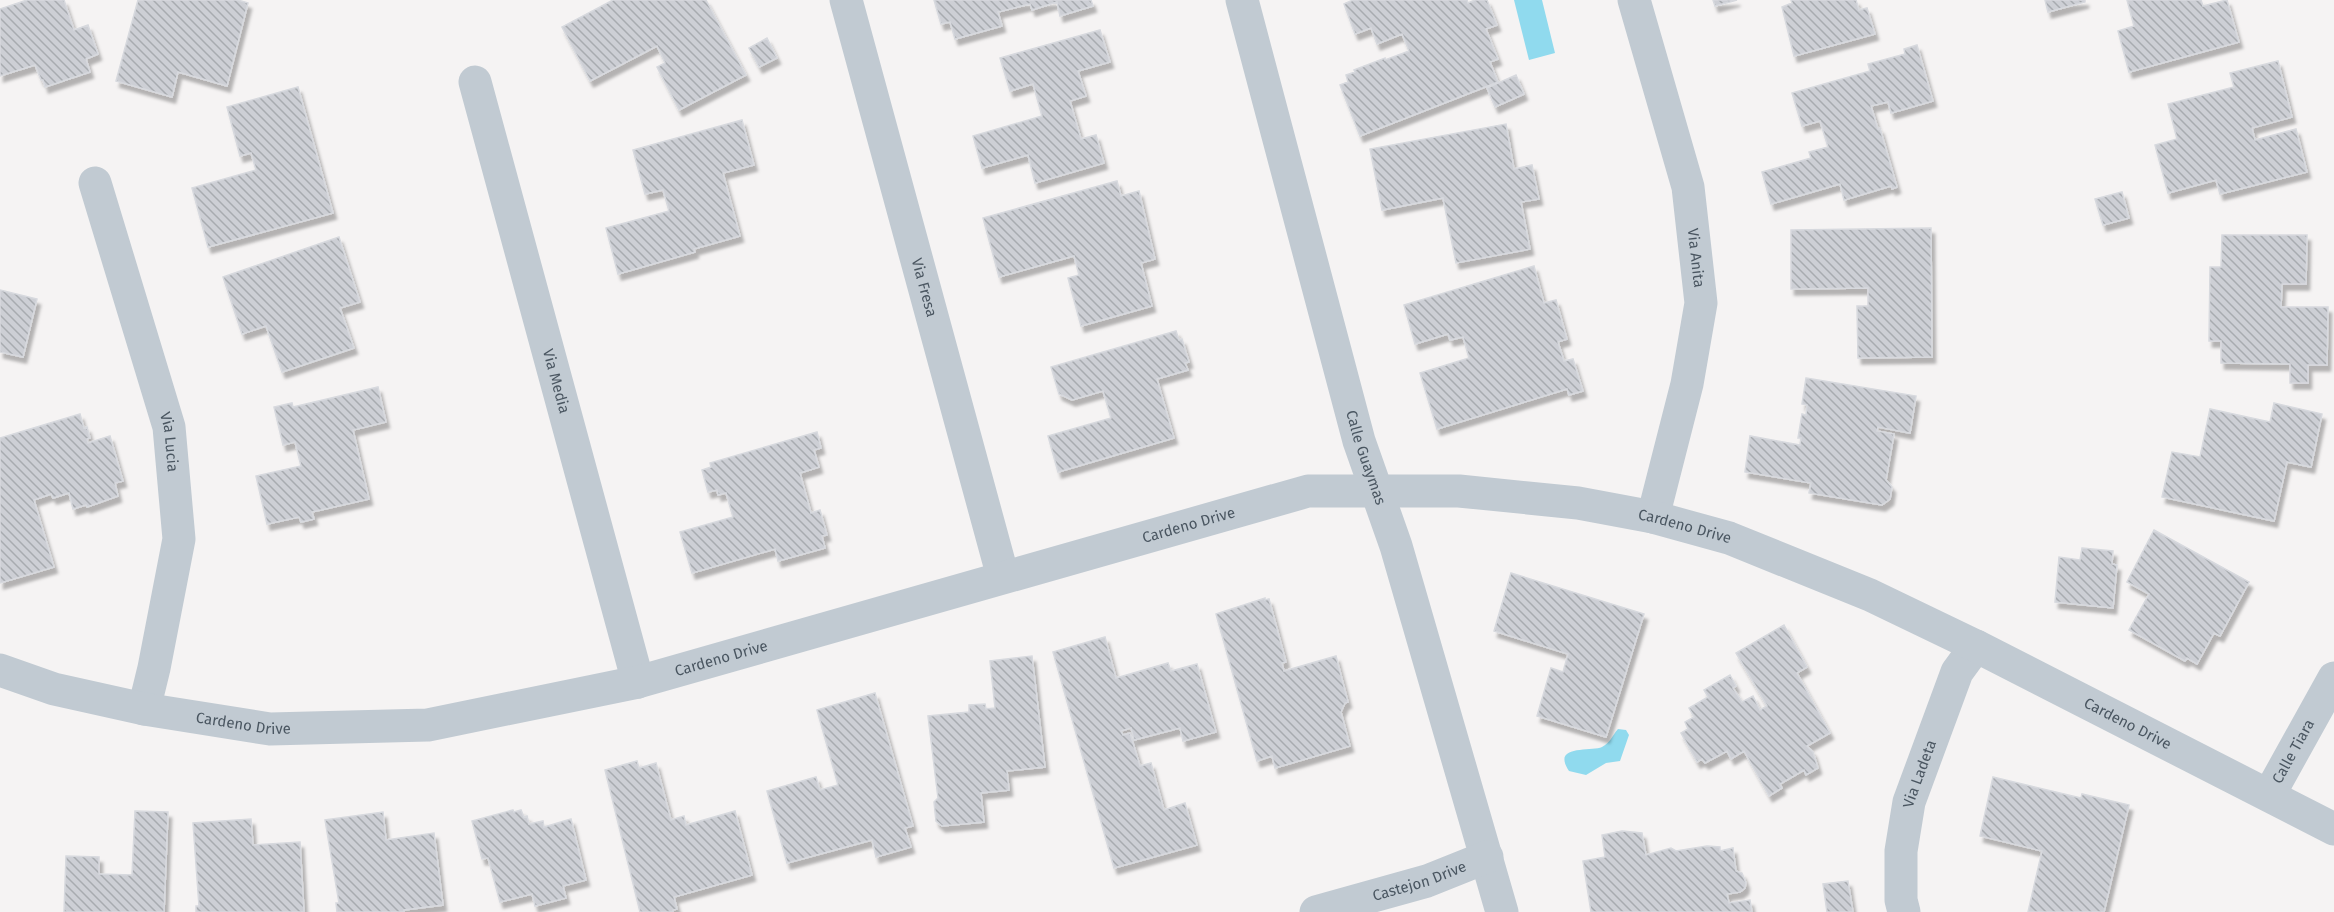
<svg xmlns="http://www.w3.org/2000/svg" width="2334" height="912" font-family="'Fira Sans',sans-serif">
  <defs>
    <pattern id="building-back-hatch" width="6" height="6" patternUnits="userSpaceOnUse" patternTransform="scale(1.5)"><rect width="6" height="6" fill="#cdcfd5"/><path d="M-1 5l2 2M0 0l6 6M5-1l2 2" fill="none" stroke="#a8abb0"/></pattern>
    <filter id="shadow"><feDropShadow dx="3.5" dy="6" stdDeviation="1.5" flood-color="#0004"/></filter>
  </defs>
  <rect width="100%" height="100%" fill="#f5f3f3"/>
  <path fill="#90daee" d="M 1514,0 L 1542,0 L 1555,53 L 1529,60 Z
    M 1618,729 L 1626,730 L 1629,735 L 1620,761 L 1606,763 L 1586,775 L 1569,771 C 1551,744 1591,752 1602,747 C 1610,743 1612,736 1618,729 Z"/>
  <path fill="url(#building-back-hatch)" stroke="#d7d9de" stroke-width="1.5" filter="url(#shadow)" d="M 27,0 L 64,0 L 74,30 L 88,25 L 98,54 L 86,59 L 90,72 L 45,87 L 43,80 L 41,80 L 35,65 L 0,76 L 0,9 Z
    M 138,0 L 238,0 L 248,3 L 227,86 L 178,72 L 172,97 L 116,81 Z
    M 613,0 L 706,0 L 746,75 L 679,110 L 657,67 L 665,63 L 657,46 L 590,81 L 562,27 Z
    M 934,0 L 1091,0 L 1093,6 L 1060,16 L 1057,2 L 1032,10 L 1030,4 L 998,12 L 1002,26 L 955,39 L 950,22 L 941,24 Z
    M 1353,0 L 1467,0 L 1468,3 L 1475,0 L 1487,0 L 1497,25 L 1486,29 L 1498,59 L 1490,62 L 1498,82 L 1360,136 L 1340,85 L 1348,82 L 1346,75 L 1355,72 L 1354,70 L 1385,58 L 1385,60 L 1409,51 L 1402,34 L 1377,44 L 1371,28 L 1355,34 L 1344,4 Z
    M 1713,0 L 1737,0 L 1715,6 Z
    M 1791,0 L 1856,0 L 1859,10 L 1867,8 L 1875,34 L 1794,56 L 1782,7 L 1792,3 Z
    M 2045,0 L 2085,0 L 2085,2 L 2048,12 Z
    M 2127,0 L 2201,0 L 2203,6 L 2227,0 L 2239,42 L 2129,72 L 2118,31 L 2134,26 Z
    M 1100,30 L 1110,62 L 1078,71 L 1086,96 L 1070,101 L 1081,139 L 1096,135 L 1104,163 L 1035,183 L 1028,155 L 982,168 L 973,136 L 1042,116 L 1033,84 L 1010,91 L 1000,58 Z
    M 767,38 L 777,58 L 759,67 L 749,48 Z
    M 1917,45 L 1933,101 L 1891,113 L 1888,102 L 1871,106 L 1878,129 L 1880,128 L 1897,187 L 1892,189 L 1891,186 L 1844,200 L 1840,184 L 1771,204 L 1762,172 L 1811,158 L 1809,152 L 1828,147 L 1820,121 L 1802,126 L 1792,93 L 1870,71 L 1868,64 L 1905,54 L 1904,49 Z
    M 2278,61 L 2292,117 L 2252,128 L 2255,140 L 2296,129 L 2307,172 L 2220,194 L 2216,180 L 2168,193 L 2155,145 L 2177,139 L 2168,104 L 2234,87 L 2230,73 Z
    M 1516,75 L 1524,94 L 1495,107 L 1487,88 Z
    M 298,87 L 333,213 L 208,247 L 192,188 L 256,170 L 251,153 L 240,156 L 227,107 Z
    M 742,120 L 754,165 L 723,173 L 740,236 L 694,249 L 695,252 L 618,274 L 606,228 L 669,211 L 663,190 L 645,194 L 633,150 Z
    M 1506,124 L 1514,169 L 1532,165 L 1539,199 L 1521,202 L 1530,249 L 1456,263 L 1443,198 L 1382,210 L 1370,149 Z
    M 1117,181 L 1121,196 L 1139,191 L 1155,259 L 1141,263 L 1152,306 L 1081,326 L 1068,278 L 1079,275 L 1074,256 L 999,277 L 983,218 Z
    M 2122,192 L 2129,218 L 2103,225 L 2095,199 Z
    M 1931,228 L 1932,357 L 1858,358 L 1857,306 L 1868,306 L 1868,288 L 1791,289 L 1791,230 Z
    M 2222,235 L 2307,235 L 2306,284 L 2282,284 L 2281,307 L 2328,307 L 2327,365 L 2308,365 L 2308,383 L 2290,383 L 2290,364 L 2221,363 L 2221,341 L 2209,341 L 2210,267 L 2221,267 Z
    M 339,237 L 360,302 L 340,308 L 354,348 L 282,372 L 266,326 L 242,334 L 223,277 Z
    M 1534,266 L 1544,303 L 1556,300 L 1567,339 L 1558,342 L 1564,361 L 1573,359 L 1583,391 L 1569,395 L 1567,389 L 1437,429 L 1420,373 L 1469,358 L 1463,337 L 1450,340 L 1448,334 L 1415,344 L 1404,305 Z
    M 0,290 L 37,299 L 23,357 L 0,352 Z
    M 1176,331 L 1179,340 L 1182,339 L 1189,362 L 1185,363 L 1188,370 L 1157,379 L 1174,438 L 1058,472 L 1048,436 L 1111,418 L 1103,391 L 1072,400 L 1059,394 L 1051,367 Z
    M 1806,378 L 1916,396 L 1910,433 L 1878,427 L 1877,431 L 1894,434 L 1886,480 L 1892,487 L 1890,499 L 1882,505 L 1809,493 L 1811,483 L 1745,472 L 1750,436 L 1800,445 L 1801,438 L 1798,438 L 1802,414 L 1806,415 L 1807,405 L 1802,404 Z
    M 378,387 L 386,422 L 353,430 L 369,499 L 312,512 L 314,519 L 301,522 L 299,517 L 267,524 L 256,476 L 301,466 L 295,442 L 283,445 L 274,407 L 292,403 L 293,407 Z
    M 2274,403 L 2322,414 L 2311,467 L 2287,462 L 2274,521 L 2162,497 L 2172,452 L 2200,457 L 2210,409 L 2270,422 Z
    M 80,414 L 84,428 L 87,427 L 90,438 L 87,439 L 88,443 L 110,436 L 123,481 L 115,483 L 118,496 L 87,507 L 86,505 L 73,509 L 69,493 L 53,498 L 51,494 L 34,500 L 54,567 L 0,583 L 0,438 Z
    M 817,432 L 821,448 L 814,450 L 819,467 L 800,473 L 811,513 L 820,510 L 827,535 L 822,536 L 825,548 L 778,561 L 775,549 L 692,573 L 680,532 L 733,517 L 726,493 L 718,495 L 717,490 L 708,492 L 702,470 L 711,467 L 710,463 Z
    M 2154,530 L 2249,582 L 2220,636 L 2214,633 L 2197,664 L 2187,658 L 2185,661 L 2129,630 L 2149,594 L 2127,582 Z
    M 2082,548 L 2113,551 L 2112,564 L 2117,565 L 2113,608 L 2055,602 L 2059,557 L 2080,560 Z
    M 1511,573 L 1644,614 L 1606,737 L 1537,716 L 1551,668 L 1563,672 L 1568,654 L 1494,631 Z
    M 1265,598 L 1265,600 L 1269,599 L 1286,662 L 1282,663 L 1284,671 L 1336,656 L 1348,702 L 1345,703 L 1341,712 L 1350,746 L 1275,768 L 1272,756 L 1257,761 L 1216,614 Z
    M 1784,625 L 1807,667 L 1797,673 L 1830,733 L 1807,746 L 1813,752 L 1818,768 L 1806,775 L 1804,770 L 1780,784 L 1782,788 L 1769,796 L 1744,751 L 1731,759 L 1727,751 L 1705,763 L 1702,759 L 1697,762 L 1681,733 L 1688,729 L 1685,722 L 1694,717 L 1689,708 L 1708,697 L 1704,690 L 1730,675 L 1736,686 L 1733,688 L 1742,702 L 1753,696 L 1760,710 L 1767,706 L 1736,653 Z
    M 1105,637 L 1116,678 L 1168,663 L 1171,671 L 1197,664 L 1216,732 L 1183,741 L 1180,728 L 1134,740 L 1131,728 L 1121,731 L 1123,735 L 1130,733 L 1140,766 L 1151,763 L 1164,810 L 1185,803 L 1197,845 L 1114,868 L 1053,652 Z
    M 1032,656 L 1045,767 L 1007,771 L 1009,790 L 981,793 L 984,822 L 942,826 L 936,821 L 934,802 L 938,798 L 928,716 L 969,712 L 969,705 L 985,704 L 986,709 L 995,708 L 990,661 Z
    M 875,693 L 913,826 L 905,828 L 911,847 L 876,857 L 872,840 L 787,863 L 767,791 L 816,777 L 820,790 L 838,785 L 817,710 Z
    M 637,761 L 639,768 L 656,763 L 671,820 L 684,816 L 686,825 L 735,811 L 752,875 L 674,897 L 677,909 L 673,910 L 673,912 L 640,912 L 605,770 Z
    M 1993,777 L 2081,798 L 2082,794 L 2129,805 L 2104,912 L 2028,912 L 2042,851 L 1980,836 Z
    M 513,810 L 514,812 L 521,810 L 524,817 L 527,816 L 529,824 L 543,821 L 544,827 L 571,819 L 586,880 L 563,886 L 566,898 L 535,906 L 532,894 L 500,902 L 488,858 L 482,859 L 472,821 Z
    M 135,811 L 168,812 L 164,912 L 64,912 L 66,856 L 99,857 L 99,874 L 132,875 Z
    M 383,812 L 386,840 L 434,833 L 443,905 L 404,910 L 404,912 L 337,912 L 336,903 L 339,903 L 325,820 Z
    M 251,819 L 253,845 L 300,842 L 304,912 L 196,912 L 196,906 L 199,906 L 193,823 Z
    M 1622,831 L 1642,833 L 1646,855 L 1671,848 L 1676,851 L 1707,846 L 1720,847 L 1720,851 L 1733,848 L 1736,871 L 1742,873 L 1746,883 L 1745,888 L 1740,892 L 1727,894 L 1729,903 L 1750,900 L 1752,912 L 1591,912 L 1583,861 L 1605,857 L 1602,835 Z
    M 1848,881 L 1853,912 L 1827,912 L 1823,884 Z"/>
  <g fill="none" stroke-linecap="round" stroke-linejoin="round">
    <g stroke="#c1cad2" stroke-width="33">
      <path id="s1" d="M 846,0 L 1003,577"/>
      <path id="s2" d="M 1242,0 L 1359,441 L 1396,546 L 1502,912"/>
      <path id="s3" d="M 1634,0 L 1688,187 L 1701,303 L 1687,384 L 1653,517"/>
      <path id="s4" d="M 475,82 L 638,682"/>
      <path id="s5" d="M 95,183 L 169,427 L 179,539 L 154,668 L 144,709"/>
      <path id="s6" d="M 2269,795 L 2334,678"/>
      <path id="s7" d="M 1316,912 L 1427,881 L 1487,857"/>
      <path id="s8" d="M 1904,912 L 1901,900 L 1901,851 L 1909,802 L 1957,672 L 1976,646"/>
    </g>
    <path stroke="#c1cad2" stroke-width="33" id="s9" d="M 0,670 L 54,689 L 144,709 L 270,729 L 428,725 L 638,682 L 1308,491 L 1459,491 L 1578,503 L 1653,517 L 1729,538 L 1870,595 L 1976,646 L 2334,829"/>
  </g>
  <g text-anchor="middle" dominant-baseline="central" stroke-width="4.5" stroke-linejoin="round" paint-order="stroke">
    <g font-size="15" fill="#4a5661" stroke="#fff">
      <text stroke="none"><textPath href="#s3" startOffset="266">Via Anita</textPath></text>
      <text stroke="none"><textPath href="#s1" startOffset="298">Via Fresa</textPath></text>
      <text stroke="none"><textPath href="#s4" startOffset="310">Via Media</textPath></text>
      <text stroke="none"><textPath href="#s5" startOffset="270">Via Lucia</textPath></text>
      <text stroke="none"><textPath href="#s2" startOffset="474">Calle Guaymas</textPath></text>
      <text stroke="none"><textPath href="#s9" startOffset="1222">Cardeno Drive</textPath></text>
      <text stroke="none"><textPath href="#s9" startOffset="1726">Cardeno Drive</textPath></text>
      <text stroke="none"><textPath href="#s9" startOffset="736">Cardeno Drive</textPath></text>
      <text stroke="none"><textPath href="#s9" startOffset="250">Cardeno Drive</textPath></text>
      <text stroke="none"><textPath href="#s9" startOffset="2212">Cardeno Drive</textPath></text>
      <text stroke="none"><textPath href="#s6" startOffset="50">Calle Tiara</textPath></text>
      <text stroke="none"><textPath href="#s8" startOffset="141">Via Ladeta</textPath></text>
      <text stroke="none"><textPath href="#s7" startOffset="108">Castejon Drive</textPath></text>
    </g>
  </g>
</svg>
